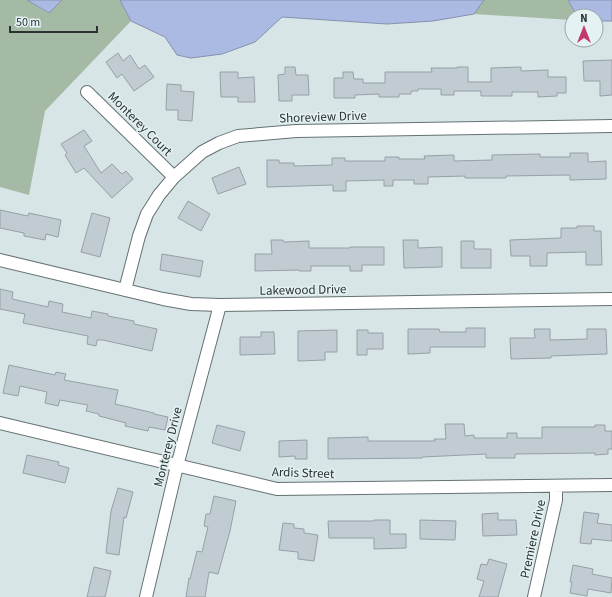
<svg xmlns="http://www.w3.org/2000/svg" width="612" height="597" font-family="'Source Sans 3',sans-serif">
  <rect width="100%" height="100%" fill="#d7e5e7"/>
  <path fill="#a5baa4" d="M 0,0 L 27,0 L 48,13 L 62,0 L 120,0 L 131,21 L 45,111 L 29,195 L 0,187 Z
    M 484,0 L 568,0 L 577,16 L 572,16 L 572,20 L 474,14 Z"/>
  <path fill="#abbae2" stroke="#8591ad" d="M 27,0 L 62,0 L 49,13 Z
    M 120,0 L 484,0 L 474,14 L 433,21 L 387,24 L 282,17 L 255,42 L 222,54 L 191,58 L 177,55 L 165,37 L 131,21 Z
    M 568,0 L 612,0 L 612,21 L 596,21 L 596,16 L 577,16 Z"/>
  <path fill="#c1cbd2" stroke="#96a0a6" d="M 118,53 L 123,61 L 130,55 L 139,69 L 145,65 L 154,77 L 134,91 L 122,74 L 117,78 L 106,62 Z
    M 612,60 L 612,95 L 600,96 L 600,81 L 584,81 L 583,61 Z
    M 285,67 L 295,67 L 296,75 L 308,75 L 309,95 L 292,95 L 292,101 L 279,101 L 278,75 L 285,74 Z
    M 457,67 L 468,67 L 468,82 L 491,82 L 491,68 L 521,67 L 521,71 L 548,70 L 548,77 L 566,77 L 566,93 L 557,93 L 557,96 L 538,97 L 538,92 L 512,92 L 512,96 L 481,96 L 481,91 L 454,91 L 454,95 L 441,95 L 441,89 L 418,89 L 418,91 L 411,91 L 411,94 L 399,94 L 399,97 L 379,97 L 379,94 L 355,95 L 355,98 L 334,98 L 334,78 L 343,78 L 343,72 L 353,72 L 354,79 L 363,79 L 363,83 L 385,83 L 385,72 L 432,72 L 431,68 L 457,68 Z
    M 220,72 L 238,72 L 238,78 L 254,77 L 255,102 L 238,102 L 238,97 L 221,97 Z
    M 167,84 L 181,85 L 181,91 L 194,92 L 192,121 L 178,120 L 178,110 L 166,110 Z
    M 84,130 L 92,141 L 84,146 L 101,173 L 112,164 L 122,174 L 126,171 L 133,179 L 112,198 L 84,168 L 76,173 L 65,155 L 67,153 L 61,144 Z
    M 570,153 L 588,153 L 588,162 L 606,161 L 606,179 L 570,180 L 570,175 L 506,176 L 506,178 L 465,178 L 465,176 L 428,177 L 428,184 L 414,184 L 414,180 L 393,180 L 393,186 L 384,186 L 384,180 L 346,181 L 346,191 L 333,191 L 333,185 L 267,187 L 267,160 L 279,160 L 279,163 L 294,163 L 294,166 L 332,165 L 332,158 L 345,158 L 345,161 L 385,161 L 385,157 L 399,157 L 399,159 L 425,159 L 424,156 L 454,155 L 454,161 L 492,160 L 492,155 L 540,154 L 540,157 L 570,157 Z
    M 239,167 L 246,184 L 218,194 L 212,178 Z
    M 188,201 L 210,214 L 201,231 L 178,218 Z
    M 0,210 L 28,216 L 29,213 L 61,220 L 58,237 L 46,234 L 45,240 L 24,236 L 24,233 L 0,228 Z
    M 92,213 L 110,218 L 100,257 L 81,252 Z
    M 577,226 L 594,226 L 594,231 L 601,231 L 602,265 L 586,265 L 586,252 L 547,253 L 547,266 L 530,266 L 530,256 L 511,256 L 510,240 L 561,238 L 561,228 L 577,228 Z
    M 271,240 L 283,240 L 284,242 L 309,241 L 309,248 L 350,248 L 350,247 L 384,247 L 384,265 L 362,265 L 362,271 L 350,271 L 350,266 L 311,266 L 311,271 L 299,271 L 299,270 L 255,271 L 255,254 L 272,254 Z
    M 403,240 L 418,240 L 418,248 L 442,247 L 442,267 L 404,268 Z
    M 461,241 L 474,241 L 474,249 L 491,249 L 491,268 L 461,268 Z
    M 162,254 L 203,261 L 200,277 L 160,270 Z
    M 0,289 L 13,292 L 12,299 L 48,307 L 49,301 L 63,304 L 62,312 L 91,318 L 92,311 L 108,314 L 108,316 L 134,321 L 134,324 L 157,329 L 152,351 L 103,340 L 97,340 L 96,346 L 87,344 L 88,336 L 23,323 L 25,314 L 0,309 Z
    M 466,328 L 485,328 L 485,347 L 430,347 L 430,353 L 408,354 L 408,329 L 439,329 L 440,332 L 466,332 Z
    M 534,329 L 550,329 L 550,340 L 587,339 L 587,329 L 606,329 L 607,354 L 551,356 L 551,358 L 511,359 L 510,338 L 535,338 Z
    M 337,330 L 337,352 L 325,352 L 325,360 L 298,361 L 298,331 Z
    M 357,330 L 368,330 L 368,333 L 383,333 L 383,349 L 367,349 L 367,355 L 357,355 Z
    M 261,332 L 274,332 L 275,354 L 240,355 L 240,337 L 261,337 Z
    M 9,365 L 55,375 L 56,372 L 66,374 L 64,380 L 118,390 L 115,404 L 154,413 L 154,414 L 168,417 L 165,430 L 149,427 L 148,431 L 125,426 L 126,423 L 99,416 L 99,414 L 86,411 L 88,405 L 60,400 L 58,406 L 45,403 L 47,392 L 20,386 L 18,396 L 3,393 Z
    M 445,424 L 464,424 L 465,436 L 474,435 L 474,438 L 507,438 L 507,433 L 517,433 L 517,438 L 542,438 L 542,427 L 595,427 L 595,425 L 605,425 L 605,431 L 612,431 L 612,449 L 608,449 L 608,454 L 595,455 L 595,453 L 515,454 L 515,458 L 486,458 L 486,454 L 422,457 L 422,458 L 328,459 L 328,438 L 368,437 L 368,441 L 435,441 L 434,439 L 446,439 Z
    M 217,425 L 245,432 L 240,451 L 212,443 Z
    M 307,440 L 307,459 L 295,459 L 295,456 L 279,457 L 279,441 Z
    M 27,455 L 59,462 L 58,465 L 69,468 L 65,483 L 23,473 Z
    M 118,488 L 133,492 L 126,518 L 124,517 L 119,555 L 106,553 L 111,511 Z
    M 214,496 L 236,501 L 230,531 L 218,574 L 209,572 L 205,597 L 186,597 L 189,578 L 190,579 L 197,551 L 202,552 L 208,527 L 204,526 L 206,514 L 210,514 Z
    M 584,512 L 599,514 L 597,523 L 612,525 L 612,541 L 592,539 L 591,544 L 580,543 Z
    M 498,513 L 498,520 L 516,520 L 517,535 L 483,536 L 482,514 Z
    M 374,520 L 390,520 L 390,534 L 406,534 L 406,548 L 374,549 L 374,538 L 329,538 L 328,521 L 374,521 Z
    M 420,520 L 456,521 L 455,540 L 420,539 Z
    M 283,523 L 294,524 L 294,528 L 304,529 L 304,533 L 318,535 L 314,561 L 298,559 L 298,552 L 279,550 Z
    M 489,559 L 507,564 L 498,597 L 479,597 L 484,581 L 477,579 L 481,564 L 487,565 Z
    M 573,565 L 593,569 L 592,574 L 612,578 L 611,593 L 588,589 L 587,596 L 570,593 L 572,582 L 570,582 Z
    M 94,567 L 111,571 L 105,597 L 87,597 Z"/>
  <g fill="none" stroke-linecap="round" stroke-linejoin="round">
    <defs>
      <path id="street" d="M 87,92 L 174,177
        M 0,260 L 163,299 L 191,304 L 220,305 L 612,299
        M 125,290 L 139,236 L 147,214 L 159,195 L 174,177 L 202,152 L 219,143 L 238,136 L 296,131 L 612,126
        M 0,423 L 277,489 L 612,485
        M 146,597 L 177,466 L 220,305
        M 534,597 L 556,500 L 556,486"/>
    </defs>
    <use href="#street" stroke="#657173" stroke-width="14"/>
    <use href="#street" stroke="#fff" stroke-width="12"/>
  </g>
  <g text-anchor="middle" dominant-baseline="central" stroke-width="3" stroke-linejoin="round" paint-order="stroke">
    <g font-size="13" fill="#2c3132" stroke="#e4f2f4">
      <text transform="translate(323 117) rotate(-2)">Shoreview Drive</text>
      <text transform="translate(140 124) rotate(45)">Monterey Court</text>
      <text transform="translate(303 290) rotate(-1)">Lakewood Drive</text>
      <text transform="translate(168 447) rotate(-76)">Monterey Drive</text>
      <text transform="translate(303 473) rotate(2)">Ardis Street</text>
      <text transform="translate(533 539) rotate(-78)">Premiere Drive</text>
    </g>
  </g>
  <g transform="translate(584 28)"><circle r="19" fill="#e4f2f4" stroke="#9aa5a6"/>
  <path d="M0-3L7 15L0 10L-7 15Z" fill="#c43769"/>
  <text y="-6" font-size="11" font-weight="bold" text-anchor="middle" fill="#2c3132">N</text>
  </g>
  <path d="M10 26v6h87v-6" fill="none" stroke="#2c3132" stroke-width="2"/>
  <text x="16" y="26" font-size="12" fill="#2c3132" stroke="#e4f2f4" stroke-width="3" paint-order="stroke">50 m</text>
</svg>
